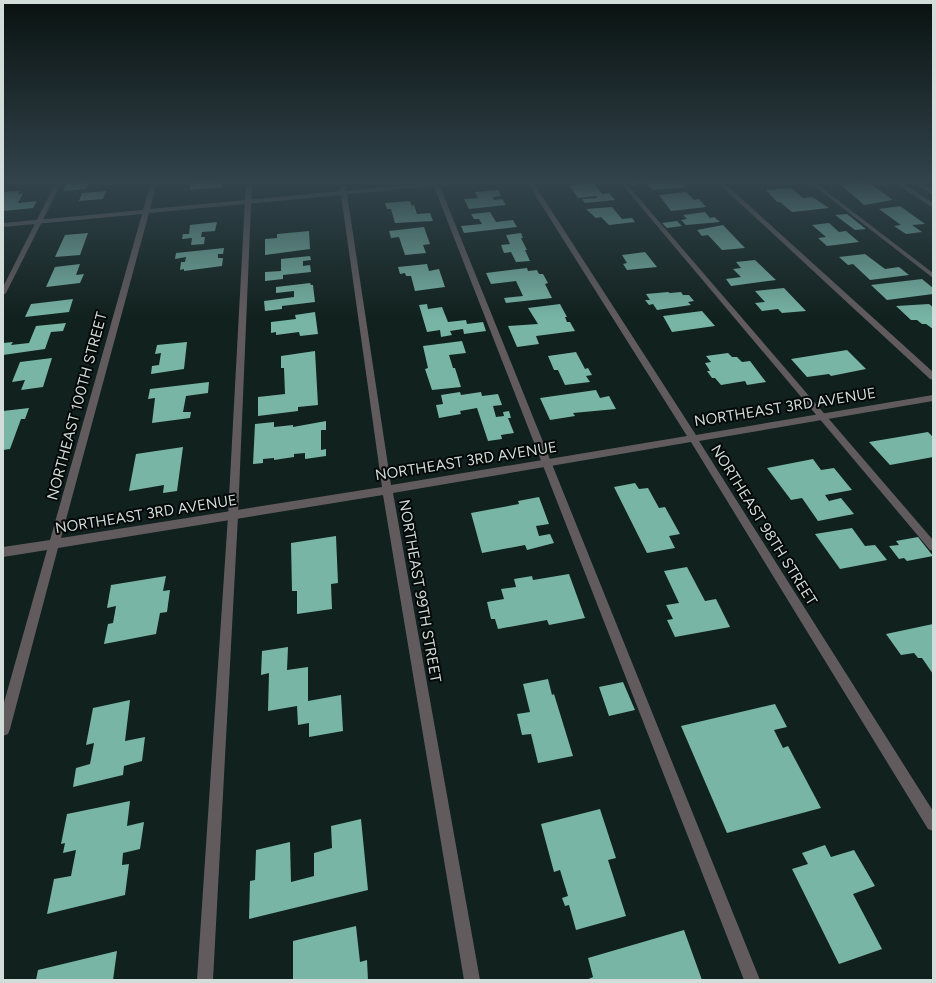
<svg xmlns="http://www.w3.org/2000/svg" width="936" height="983" font-family="Figtree,sans-serif">
  <rect width="100%" height="100%" fill="#11211d"/>
  <path fill="#78b5a5" d="M 74,182 L 89,182 L 86,189 L 63,191 L 66,184 L 74,184 Z
    M 191,182 L 221,182 L 223,187 L 190,190 Z
    M 628,182 L 681,182 L 686,187 L 653,190 L 646,183 L 631,185 Z
    M 868,182 L 893,200 L 864,205 L 840,184 Z
    M 594,183 L 602,194 L 609,193 L 615,200 L 585,203 L 582,199 L 597,198 L 596,196 L 578,198 L 569,185 Z
    M 791,188 L 803,198 L 812,197 L 829,208 L 792,212 L 780,202 L 777,202 L 766,190 Z
    M 498,190 L 501,196 L 493,197 L 494,200 L 502,199 L 506,205 L 469,209 L 464,199 L 478,198 L 475,192 Z
    M 20,191 L 18,194 L 23,193 L 18,203 L 37,201 L 33,208 L 3,211 L 3,192 Z
    M 106,191 L 103,199 L 79,201 L 82,193 Z
    M 686,192 L 694,200 L 699,199 L 706,207 L 671,211 L 659,195 Z
    M 410,201 L 412,206 L 414,205 L 417,214 L 430,213 L 433,221 L 395,223 L 391,209 L 387,209 L 385,203 Z
    M 900,206 L 925,224 L 912,225 L 922,232 L 906,234 L 894,226 L 901,225 L 879,209 Z
    M 612,207 L 622,219 L 632,218 L 635,222 L 609,225 L 601,217 L 596,218 L 586,209 Z
    M 490,212 L 496,222 L 513,220 L 517,227 L 464,233 L 461,226 L 482,224 L 479,219 L 474,219 L 471,214 Z
    M 705,212 L 710,218 L 714,217 L 720,222 L 686,225 L 681,220 L 687,219 L 683,215 Z
    M 847,214 L 866,229 L 855,230 L 835,215 Z
    M 677,221 L 682,226 L 667,228 L 662,223 Z
    M 217,222 L 215,231 L 202,232 L 201,237 L 205,237 L 204,244 L 191,245 L 192,238 L 182,239 L 183,234 L 189,234 L 190,225 Z
    M 829,223 L 839,232 L 846,231 L 859,242 L 827,246 L 818,238 L 826,237 L 812,225 Z
    M 723,225 L 745,248 L 722,250 L 708,235 L 702,236 L 697,230 Z
    M 424,227 L 430,244 L 423,245 L 426,253 L 405,255 L 399,237 L 391,238 L 389,231 Z
    M 309,231 L 310,249 L 265,255 L 265,239 L 277,238 L 277,234 Z
    M 88,233 L 80,255 L 55,257 L 65,235 Z
    M 521,233 L 523,238 L 521,238 L 527,250 L 525,250 L 530,261 L 516,262 L 511,252 L 504,253 L 501,245 L 510,244 L 506,235 Z
    M 224,248 L 223,254 L 218,254 L 218,258 L 223,258 L 222,266 L 184,271 L 184,269 L 180,270 L 181,262 L 185,262 L 186,257 L 175,259 L 176,253 Z
    M 645,252 L 657,267 L 627,270 L 623,264 L 627,263 L 622,255 Z
    M 865,254 L 885,269 L 899,267 L 909,275 L 870,280 L 853,264 L 848,265 L 839,257 Z
    M 310,256 L 311,260 L 303,261 L 303,266 L 310,265 L 311,272 L 283,275 L 283,279 L 265,281 L 265,272 L 281,271 L 281,259 Z
    M 755,260 L 776,280 L 731,286 L 726,279 L 741,277 L 733,269 L 741,268 L 736,262 Z
    M 80,264 L 76,275 L 84,274 L 80,283 L 46,287 L 55,267 Z
    M 427,264 L 429,271 L 439,269 L 445,287 L 415,291 L 411,276 L 406,276 L 405,273 L 400,274 L 398,267 Z
    M 527,268 L 528,271 L 537,270 L 539,274 L 543,274 L 548,283 L 545,284 L 552,298 L 506,303 L 504,298 L 523,296 L 516,281 L 491,284 L 486,273 Z
    M 922,279 L 933,288 L 933,294 L 887,300 L 871,285 Z
    M 310,283 L 311,285 L 313,285 L 315,302 L 282,306 L 282,309 L 265,311 L 264,301 L 294,297 L 294,291 L 276,293 L 276,287 Z
    M 784,288 L 806,311 L 782,313 L 778,309 L 762,311 L 755,303 L 765,302 L 755,291 Z
    M 668,292 L 670,293 L 681,292 L 683,295 L 689,295 L 694,301 L 688,302 L 691,305 L 657,310 L 653,304 L 649,305 L 645,300 L 650,300 L 646,294 Z
    M 73,299 L 69,312 L 25,317 L 31,304 Z
    M 427,304 L 428,309 L 442,307 L 448,322 L 466,320 L 467,324 L 483,322 L 486,331 L 464,334 L 463,329 L 450,331 L 452,335 L 441,337 L 440,330 L 427,332 L 419,305 Z
    M 560,304 L 567,317 L 565,317 L 567,322 L 570,322 L 575,331 L 536,336 L 539,344 L 517,347 L 508,326 L 538,324 L 528,308 Z
    M 929,304 L 933,307 L 933,329 L 926,324 L 922,324 L 917,320 L 911,320 L 896,306 Z
    M 702,311 L 715,326 L 672,332 L 663,316 Z
    M 315,312 L 318,334 L 300,336 L 299,332 L 276,335 L 276,332 L 271,333 L 271,322 L 296,319 L 295,315 Z
    M 66,323 L 63,331 L 51,332 L 45,349 L 3,355 L 3,343 L 13,342 L 11,345 L 29,343 L 36,326 Z
    M 462,341 L 466,353 L 449,355 L 453,368 L 455,368 L 461,387 L 432,390 L 425,369 L 428,368 L 423,346 Z
    M 187,342 L 184,369 L 151,374 L 152,366 L 159,365 L 161,353 L 155,354 L 157,345 Z
    M 847,350 L 866,369 L 831,376 L 829,374 L 807,377 L 791,359 Z
    M 315,351 L 318,405 L 298,407 L 298,411 L 258,416 L 258,397 L 285,394 L 284,368 L 281,368 L 281,356 Z
    M 576,352 L 585,369 L 588,368 L 592,375 L 586,376 L 590,382 L 565,385 L 558,370 L 554,370 L 548,356 Z
    M 728,353 L 732,357 L 737,357 L 742,362 L 750,361 L 766,382 L 747,385 L 745,381 L 721,385 L 715,378 L 712,378 L 707,371 L 710,371 L 705,363 L 711,362 L 706,356 Z
    M 52,358 L 43,387 L 21,390 L 25,380 L 12,382 L 20,362 Z
    M 209,382 L 208,393 L 186,396 L 183,412 L 191,412 L 190,418 L 152,423 L 155,398 L 148,399 L 150,389 Z
    M 596,390 L 600,398 L 609,396 L 616,409 L 573,413 L 575,416 L 550,420 L 540,398 Z
    M 460,392 L 461,395 L 481,392 L 482,396 L 498,394 L 502,405 L 493,406 L 496,417 L 504,416 L 503,412 L 509,411 L 511,418 L 508,418 L 514,433 L 501,435 L 502,439 L 488,441 L 477,408 L 460,411 L 461,414 L 439,418 L 436,405 L 443,404 L 441,395 Z
    M 29,408 L 25,419 L 21,419 L 10,449 L 3,450 L 3,411 Z
    M 326,421 L 326,430 L 321,430 L 321,450 L 326,449 L 326,456 L 305,459 L 305,453 L 294,454 L 294,457 L 274,460 L 274,458 L 263,459 L 263,463 L 253,464 L 255,424 L 274,422 L 274,427 L 293,425 L 293,427 Z
    M 928,432 L 933,437 L 933,457 L 890,465 L 869,442 Z
    M 183,447 L 177,491 L 163,493 L 164,485 L 129,491 L 136,454 Z
    M 813,459 L 821,470 L 834,468 L 852,490 L 825,495 L 829,501 L 841,498 L 854,514 L 818,521 L 802,498 L 791,500 L 767,468 Z
    M 635,483 L 639,489 L 648,488 L 659,508 L 665,507 L 680,534 L 669,536 L 675,548 L 647,553 L 614,487 Z
    M 539,497 L 549,524 L 536,526 L 539,536 L 550,534 L 554,543 L 527,550 L 525,545 L 482,553 L 471,513 L 519,504 L 518,501 Z
    M 852,528 L 865,546 L 875,545 L 887,560 L 840,569 L 815,534 Z
    M 336,536 L 338,583 L 331,584 L 332,609 L 297,614 L 297,591 L 292,591 L 291,543 Z
    M 918,537 L 933,556 L 907,561 L 904,558 L 899,559 L 889,546 L 899,545 L 896,541 Z
    M 687,567 L 705,601 L 716,599 L 730,627 L 675,637 L 667,620 L 673,619 L 666,605 L 679,603 L 664,571 Z
    M 569,574 L 585,618 L 549,625 L 547,620 L 498,629 L 495,619 L 491,619 L 487,602 L 504,599 L 501,589 L 516,587 L 514,579 L 532,576 L 533,580 Z
    M 166,576 L 163,591 L 170,590 L 167,612 L 160,613 L 156,634 L 104,644 L 108,624 L 113,623 L 116,606 L 107,608 L 111,585 Z
    M 933,624 L 933,674 L 922,658 L 918,658 L 914,653 L 901,655 L 886,634 Z
    M 288,647 L 287,670 L 308,667 L 308,701 L 341,695 L 343,731 L 309,737 L 309,723 L 298,725 L 297,706 L 268,711 L 269,673 L 261,675 L 262,651 Z
    M 548,679 L 552,695 L 554,694 L 573,756 L 538,763 L 531,734 L 522,735 L 517,714 L 530,712 L 523,684 Z
    M 623,682 L 635,710 L 609,716 L 599,687 Z
    M 130,700 L 125,741 L 145,737 L 142,761 L 124,766 L 123,775 L 73,787 L 76,768 L 90,764 L 94,743 L 86,745 L 93,708 Z
    M 775,704 L 787,727 L 774,730 L 783,748 L 788,746 L 821,808 L 727,833 L 681,726 Z
    M 130,801 L 127,826 L 144,822 L 140,849 L 123,853 L 122,865 L 129,864 L 125,895 L 47,914 L 54,879 L 71,876 L 76,850 L 63,853 L 65,843 L 61,844 L 67,814 Z
    M 600,809 L 616,858 L 608,860 L 626,916 L 576,930 L 569,905 L 565,906 L 562,898 L 568,896 L 560,870 L 554,872 L 541,824 Z
    M 361,819 L 368,890 L 249,919 L 250,881 L 255,880 L 256,850 L 290,842 L 291,882 L 314,876 L 314,853 L 332,848 L 331,826 Z
    M 825,845 L 831,857 L 854,850 L 875,886 L 853,894 L 882,949 L 839,964 L 792,869 L 808,864 L 802,853 Z
    M 356,926 L 360,962 L 367,960 L 368,980 L 293,980 L 293,941 Z
    M 684,930 L 702,980 L 586,980 L 593,977 L 588,958 Z
    M 117,951 L 113,980 L 36,980 L 38,970 Z"/>
  <g fill="none" stroke-linecap="round" stroke-linejoin="round">
    <path fill="#625b5e" fill-rule="evenodd" d="M 56,182 L 62,182 L 6,293 L 3,295 L 3,287 Z
      M 246,182 L 252,182 L 238,516 L 213,980 L 197,980 L 228,516 Z
      M 436,182 L 439,184 L 760,980 L 744,980 L 433,184 Z
      M 620,182 L 625,182 L 933,540 L 933,551 L 930,550 Z
      M 809,182 L 814,182 L 933,273 L 933,278 Z"/>
    <path fill="#625b5e" fill-rule="evenodd" d="M 151,182 L 157,182 L 150,209 L 340,191 L 339,182 L 345,182 L 346,191 L 438,182 L 458,182 L 455,184 L 347,194 L 391,485 L 687,436 L 527,182 L 533,182 L 696,435 L 933,395 L 933,401 L 699,441 L 933,811 L 933,831 L 928,829 L 691,442 L 393,493 L 480,980 L 464,980 L 383,495 L 58,548 L 10,729 L 8,734 L 3,736 L 3,706 L 47,550 L 3,557 L 3,547 L 50,540 L 142,214 L 3,227 L 3,223 L 143,210 ZM 341,195 L 382,487 L 61,538 L 149,213 Z
      M 717,182 L 723,182 L 933,372 L 933,380 L 930,379 Z"/>
    <path fill="#625b5e" fill-rule="evenodd" d="M 894,182 L 901,182 L 933,203 L 933,208 Z
      M 913,182 L 920,182 L 933,190 L 933,195 Z"/>
  </g>
  <linearGradient id="sky" x2="0" y2="1"><stop stop-color="#091210"/><stop offset="0.57" stop-color="#32434c"/><stop offset="1" stop-color="#32434c" stop-opacity="0"/></linearGradient>
  <rect width="936" height="319" fill="url(#sky)"/>
  <g text-anchor="middle" dominant-baseline="central" stroke-width="4" stroke-linejoin="round" paint-order="stroke">
    <g font-size="15" fill="#d2dcd9" stroke="#040908">
      <text transform="translate(77 406) rotate(-75)">NORTHEAST 100TH STREET</text>
      <text transform="translate(785 407) rotate(-9)">NORTHEAST 3RD AVENUE</text>
      <text transform="translate(466 461) rotate(-9)">NORTHEAST 3RD AVENUE</text>
      <text transform="translate(146 514) rotate(-9)">NORTHEAST 3RD AVENUE</text>
      <text transform="translate(764 525) rotate(58)">NORTHEAST 98TH STREET</text>
      <text transform="translate(420 591) rotate(80)">NORTHEAST 99TH STREET</text>
    </g>
  </g>
  <rect width="936" height="983" fill="none" stroke="#d2dcd9" stroke-width="8"/>
</svg>
